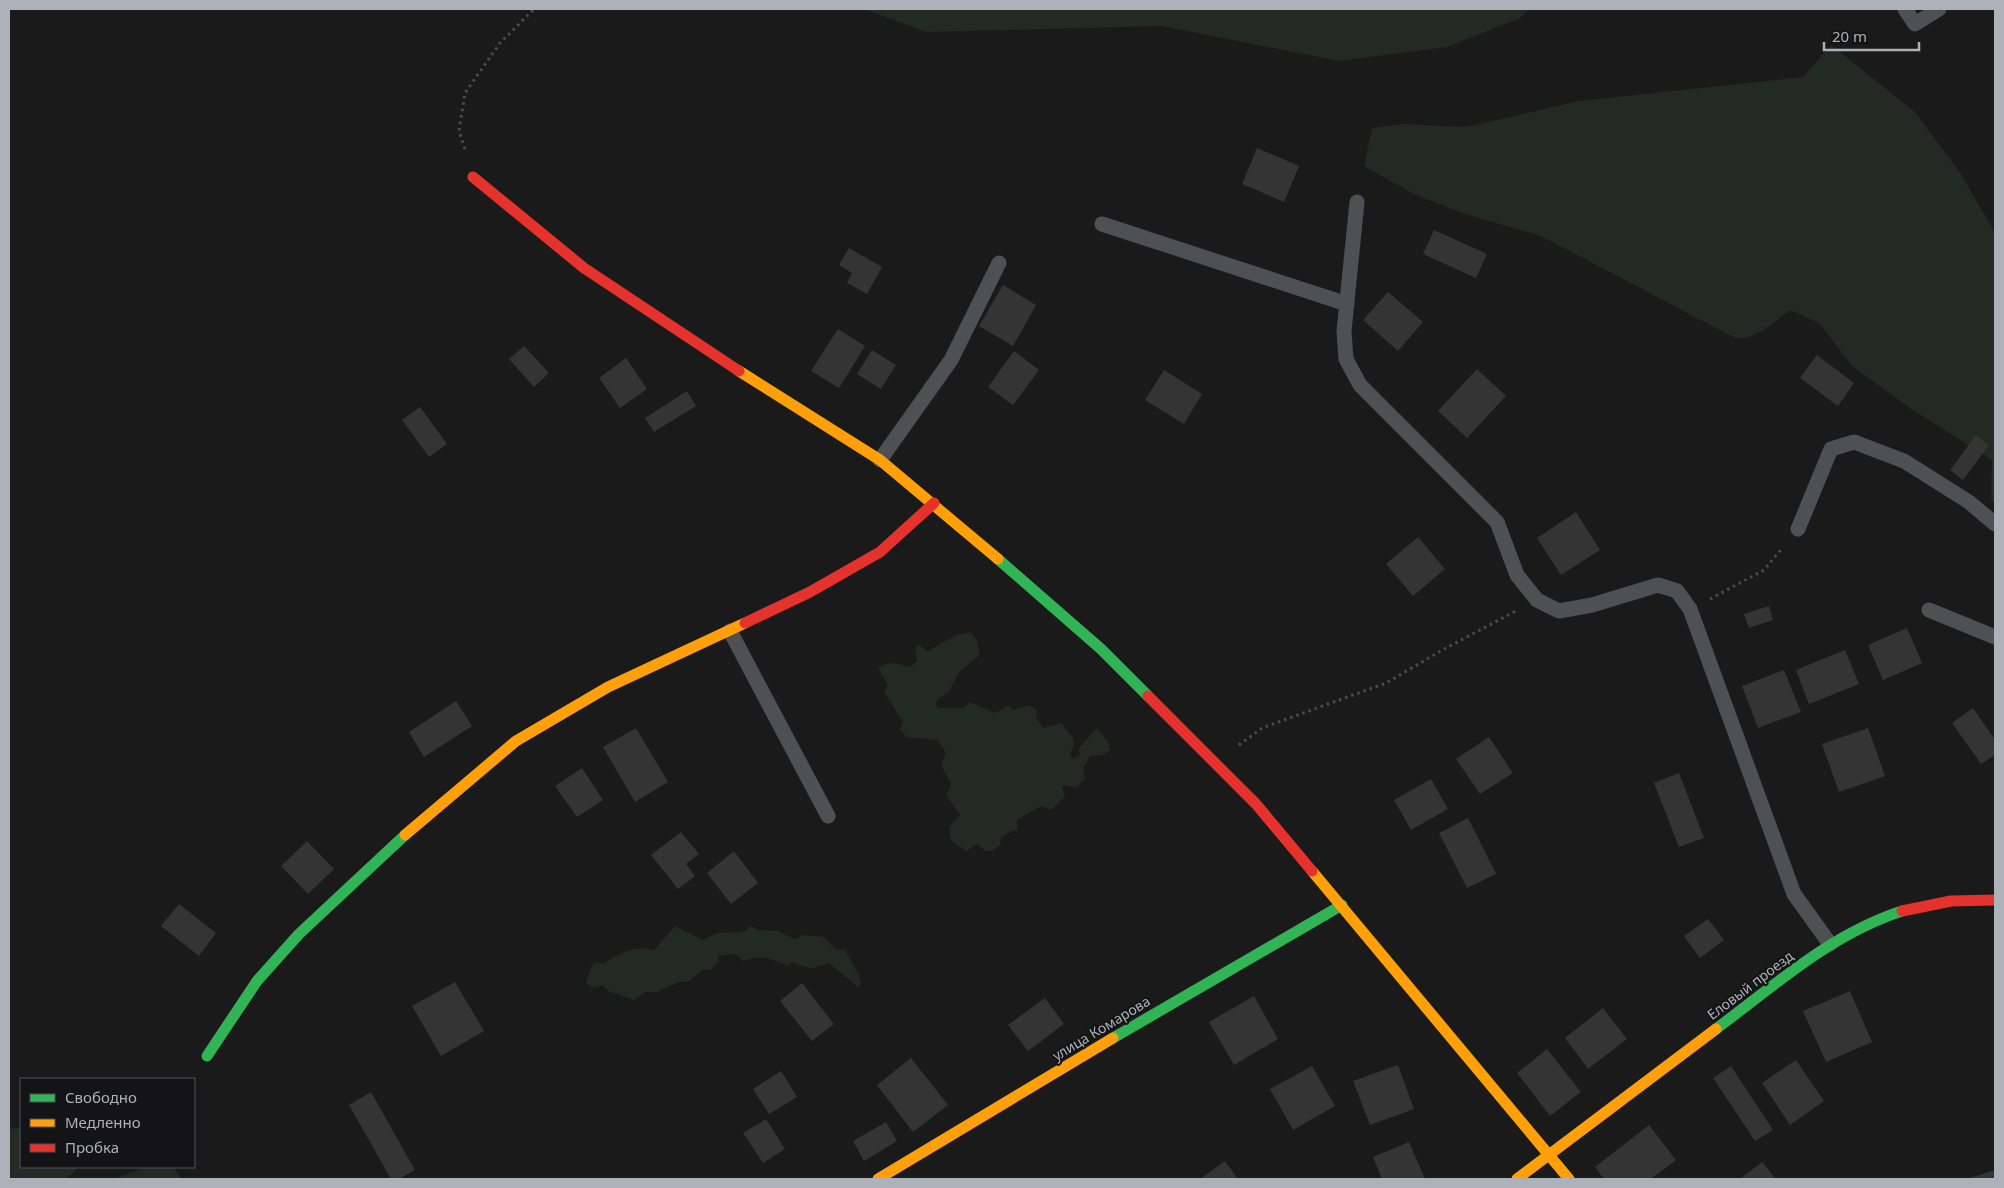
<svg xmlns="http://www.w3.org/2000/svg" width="2004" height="1188" font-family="'Noto Sans',sans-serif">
  <rect width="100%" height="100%" fill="#1a1a1a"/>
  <path fill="#232923" d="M 864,9 L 1529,9 L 1520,18 L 1447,47 L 1339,61 L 1162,26 L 926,32 Z
    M 1831,45 L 1915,112 L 1961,174 L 1995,233 L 1995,503 L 1991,500 L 1992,460 L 1913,410 L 1852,366 L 1819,323 L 1790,310 C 1774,322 1755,341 1735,338 L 1541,236 L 1462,213 L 1414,194 L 1364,166 L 1372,128 L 1403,124 L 1466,127 L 1579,101 L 1803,77 Z
    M 970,632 L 977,640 L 980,655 L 960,671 L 949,692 L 938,699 L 936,704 L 938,708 L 963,708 L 970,702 L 995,713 L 1008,706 L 1013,710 L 1028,705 L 1037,710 L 1036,718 L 1044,728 L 1061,723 L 1073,738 L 1074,745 L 1070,754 L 1073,758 L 1080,755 L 1079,748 L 1096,728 L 1108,741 L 1110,750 L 1104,755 L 1090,756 L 1083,769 L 1085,779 L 1076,788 L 1064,785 L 1062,788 L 1065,796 L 1051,810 L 1041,806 L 1017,820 L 1017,829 L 1001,837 L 1000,845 L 992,851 L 985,851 L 978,844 L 966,851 L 951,841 L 949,827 L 960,815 L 946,795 L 951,784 L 941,765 L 946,753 L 938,740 L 906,737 L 900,729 L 903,722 L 884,692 L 888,685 L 878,668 C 889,660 898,664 910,667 L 917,661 L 915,647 L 919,645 L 928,651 L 956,635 Z
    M 675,926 L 703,940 L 717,933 L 743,932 L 751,926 L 758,930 L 777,931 L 795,939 L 803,935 L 825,937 L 835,949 L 845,950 L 859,975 L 861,984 L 858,987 L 829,963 L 811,969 L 792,962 L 787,966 C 774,958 758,955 743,961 L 736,954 L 717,956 L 719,960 L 711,970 L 703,969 L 688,982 L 679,982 L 657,992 L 646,992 L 634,1000 L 608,991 L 603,985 L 594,988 L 586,983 L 592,965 L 597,962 L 603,964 C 620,953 633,945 654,950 Z
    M 9,1124 L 13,1129 L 21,1127 L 21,1167 L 79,1167 L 66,1179 L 9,1179 Z
    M 146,1167 L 174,1168 L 181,1178 L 187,1179 L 114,1179 Z"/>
  <path fill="#343435" d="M 1257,148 L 1299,166 L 1284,202 L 1242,184 Z
    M 1434,230 L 1487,254 L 1476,278 L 1423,254 Z
    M 849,248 L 882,267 L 867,294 L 847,283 L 852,273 L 839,265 Z
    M 1003,285 L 1036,305 L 1013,346 L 979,326 Z
    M 1388,292 L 1423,322 L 1398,351 L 1363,320 Z
    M 838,329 L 865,346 L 839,388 L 811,371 Z
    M 524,346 L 549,373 L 534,387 L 509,359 Z
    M 872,350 L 896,365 L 881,389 L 857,374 Z
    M 1014,351 L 1039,370 L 1013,405 L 988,387 Z
    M 1817,355 L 1854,383 L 1838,406 L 1800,378 Z
    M 626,358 L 647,389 L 620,408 L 599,378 Z
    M 1477,369 L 1506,396 L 1467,438 L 1438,411 Z
    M 1164,370 L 1202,394 L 1184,424 L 1145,400 Z
    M 687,391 L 696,406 L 654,432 L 645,418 Z
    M 420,407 L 447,444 L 429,457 L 402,420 Z
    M 1976,435 L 1989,445 L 1963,480 L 1950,470 Z
    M 1576,512 L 1600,550 L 1561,575 L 1537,538 Z
    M 1418,537 L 1445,569 L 1413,596 L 1386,564 Z
    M 1769,606 L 1773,620 L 1749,628 L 1744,614 Z
    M 1907,628 L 1922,663 L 1883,680 L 1868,645 Z
    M 1845,650 L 1859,684 L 1809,704 L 1796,670 Z
    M 1784,670 L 1801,712 L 1758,728 L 1742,686 Z
    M 456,701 L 472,726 L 424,757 L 409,732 Z
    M 1973,708 L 1995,740 L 1995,755 L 1981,764 L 1952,723 Z
    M 636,728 L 668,782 L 635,802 L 603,747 Z
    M 1868,728 L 1885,776 L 1839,792 L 1822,744 Z
    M 1489,737 L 1513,773 L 1480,794 L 1456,759 Z
    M 582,768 L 603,800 L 577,817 L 555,786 Z
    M 1679,773 L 1704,838 L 1679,847 L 1654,783 Z
    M 1431,779 L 1448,809 L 1411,830 L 1394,800 Z
    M 1468,818 L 1496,874 L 1467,888 L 1439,833 Z
    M 681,832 L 699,854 L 686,864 L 695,876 L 678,889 L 651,855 Z
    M 307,841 L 334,869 L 308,894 L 281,866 Z
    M 734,851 L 758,883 L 731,904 L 707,873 Z
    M 179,904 L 216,933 L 199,956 L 161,926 Z
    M 1708,919 L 1724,940 L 1700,958 L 1684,936 Z
    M 455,982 L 484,1031 L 441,1056 L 412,1006 Z
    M 802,983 L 834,1024 L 812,1041 L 780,1001 Z
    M 1850,991 L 1872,1042 L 1826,1062 L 1803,1011 Z
    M 1254,996 L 1278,1039 L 1234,1065 L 1209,1022 Z
    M 1045,998 L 1064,1024 L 1028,1051 L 1008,1025 Z
    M 1603,1008 L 1627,1039 L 1588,1069 L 1565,1038 Z
    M 1547,1049 L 1581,1092 L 1550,1116 L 1517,1073 Z
    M 911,1058 L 948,1105 L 913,1132 L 877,1085 Z
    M 1796,1060 L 1824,1101 L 1790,1125 L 1762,1083 Z
    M 1398,1065 L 1414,1109 L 1370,1125 L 1353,1081 Z
    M 1312,1066 L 1335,1106 L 1293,1130 L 1270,1089 Z
    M 1731,1066 L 1773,1130 L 1755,1141 L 1713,1078 Z
    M 781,1071 L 797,1097 L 769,1114 L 753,1089 Z
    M 371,1092 L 415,1170 L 399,1179 L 391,1179 L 349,1105 Z
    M 766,1119 L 785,1149 L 763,1163 L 743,1133 Z
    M 886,1122 L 897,1141 L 864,1161 L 853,1141 Z
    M 1649,1125 L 1676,1160 L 1651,1179 L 1604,1179 L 1595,1167 Z
    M 1409,1142 L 1425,1179 L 1382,1179 L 1373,1157 Z
    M 1225,1161 L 1238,1179 L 1200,1179 Z
    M 1762,1162 L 1776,1179 L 1740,1179 Z
    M 1995,1170 L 1995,1179 L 1967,1179 Z"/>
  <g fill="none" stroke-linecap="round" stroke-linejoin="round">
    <path stroke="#4a4c4e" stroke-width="3" stroke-dasharray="2.5 4" stroke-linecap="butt" d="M 465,149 L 459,131 L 465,93 L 500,43 L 534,9
      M 1710,599 L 1764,570 L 1783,547
      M 1239,745 L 1262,728 L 1386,683 L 1446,648 L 1516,611"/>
    <path stroke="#4f5053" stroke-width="15" d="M 1905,9 L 1915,24 L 1939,9
      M 1357,202 L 1344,331 L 1346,359 L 1360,385 L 1497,522 L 1517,575 L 1537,600 L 1559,611 L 1592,605 L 1658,585 L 1677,591 L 1690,609 L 1794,894 L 1830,944
      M 1102,224 L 1347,304
      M 880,460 L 951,360 L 999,263
      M 1798,529 L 1831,449 L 1854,442 L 1904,461 L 1969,502 L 1995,524
      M 1929,610 L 1995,637
      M 730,631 L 828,816"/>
    <path stroke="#30b455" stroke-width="11" d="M 998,559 L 1101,649 L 1148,696
      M 1716,1029 C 1775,985 1831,934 1902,911
      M 1113,1038 L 1342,905
      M 207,1056 L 257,981 L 299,934 L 405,835"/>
    <path stroke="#ff9f0a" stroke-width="11" d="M 739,371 L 880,460 L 998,559
      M 405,835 L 516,741 L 608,687 L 745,623
      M 1312,871 L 1569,1179
      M 878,1179 L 1113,1038
      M 1517,1179 L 1716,1029"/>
    <path stroke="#e5322d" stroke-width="11" d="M 473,177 L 584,268 L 739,371
      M 745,623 L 810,592 L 880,552 L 934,503
      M 1148,696 L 1256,804 L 1312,871
      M 1902,911 L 1951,901 L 1995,900"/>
  </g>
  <g text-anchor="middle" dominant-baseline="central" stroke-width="4" stroke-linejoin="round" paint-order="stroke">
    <g font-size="14" fill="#adb1b9" stroke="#141416">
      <text transform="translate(1750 985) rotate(-37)">Еловый проезд</text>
      <text transform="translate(1101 1028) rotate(-31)">улица Комарова</text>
    </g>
  </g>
  <rect width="2004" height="1188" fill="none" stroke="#adb1b9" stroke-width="20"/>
  <rect x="20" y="1078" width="175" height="90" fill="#141416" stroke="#515357"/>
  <rect x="30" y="1094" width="25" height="8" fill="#30b455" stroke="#515357"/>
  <text x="65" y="1103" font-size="15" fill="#adb1b9">Свободно</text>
  <rect x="30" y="1119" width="25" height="8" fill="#ff9f0a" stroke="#515357"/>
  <text x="65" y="1128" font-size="15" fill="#adb1b9">Медленно</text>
  <rect x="30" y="1144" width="25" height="8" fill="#e5322d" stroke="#515357"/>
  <text x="65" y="1153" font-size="15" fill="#adb1b9">Пробка</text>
  <path d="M1824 42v8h95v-8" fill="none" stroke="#adb1b9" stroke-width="2.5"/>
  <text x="1832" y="42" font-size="15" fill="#adb1b9" stroke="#141416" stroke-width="4" paint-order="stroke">20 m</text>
</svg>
